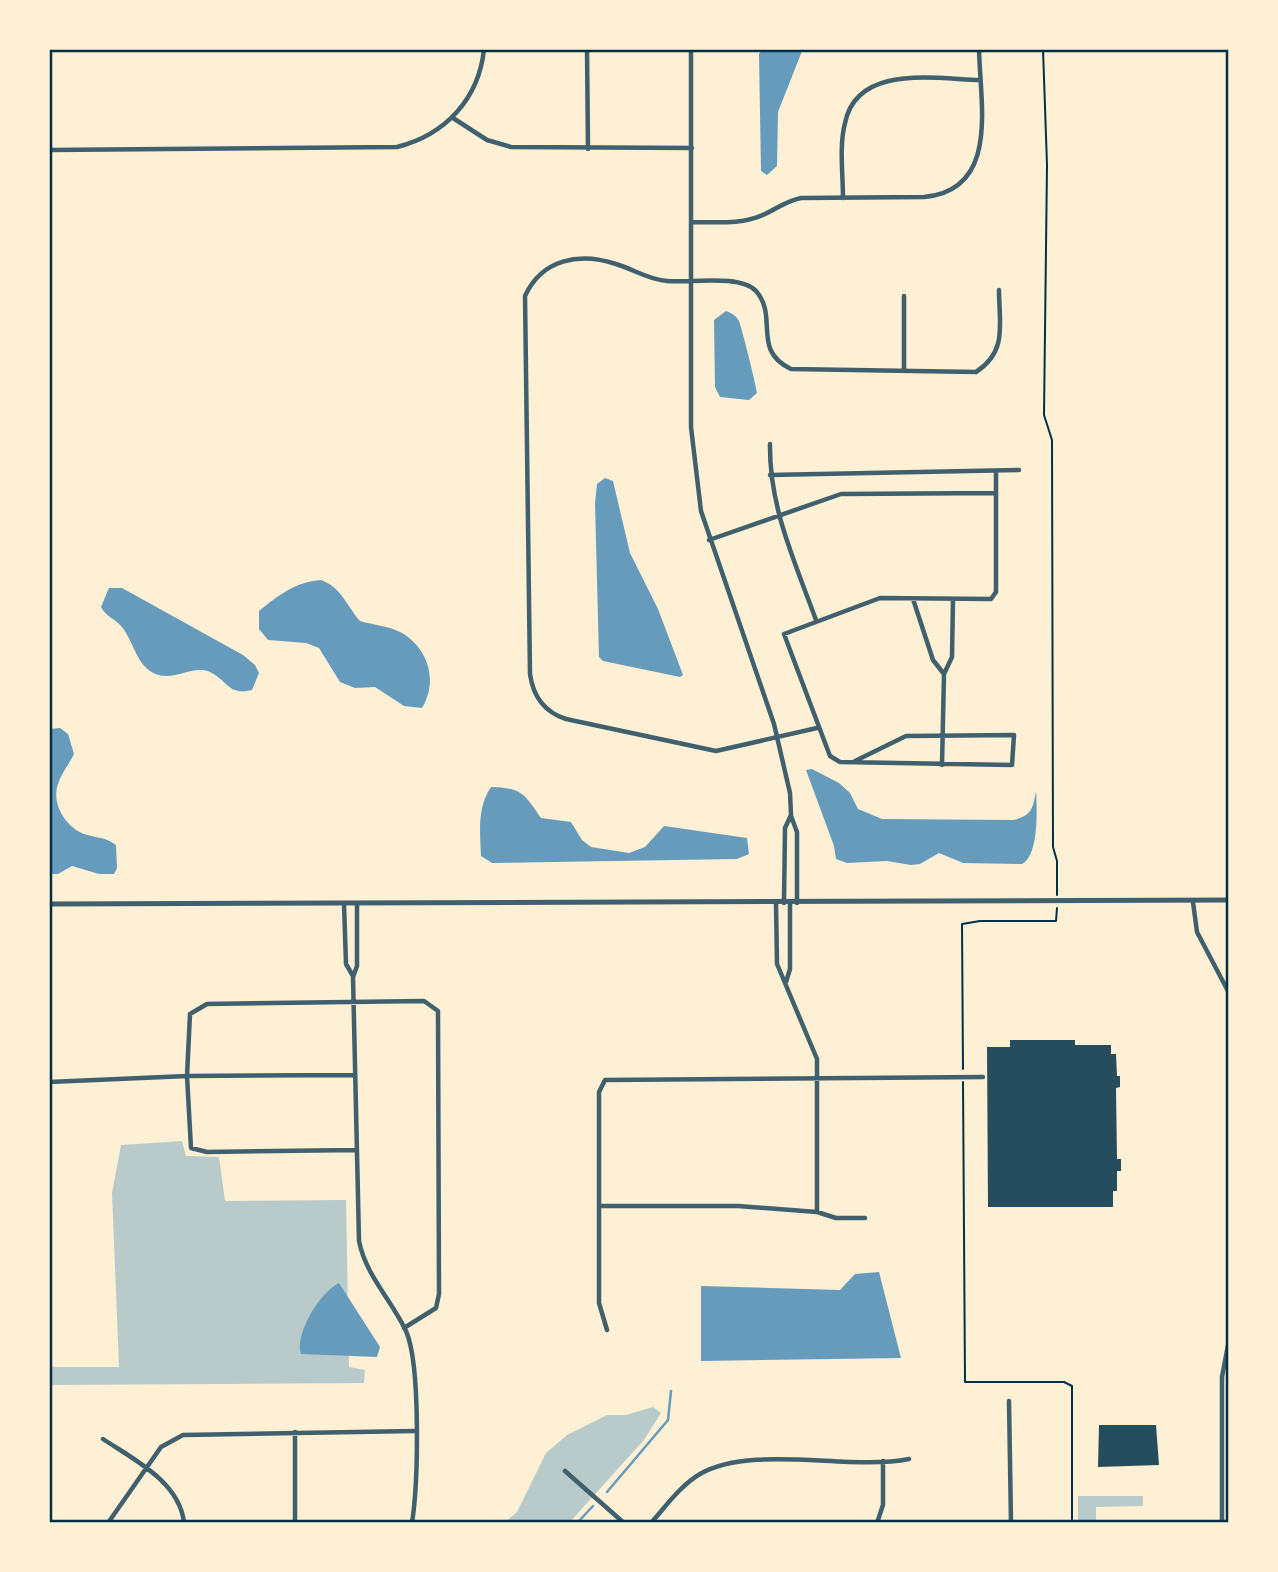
<svg xmlns="http://www.w3.org/2000/svg" width="1278" height="1572" font-family="'PT Sans Narrow',sans-serif">
  <rect width="100%" height="100%" fill="#fdf0d5"/>
  <path fill="#b9caca" d="M 182,1141 L 186,1156 L 219,1157 L 225,1201 L 346,1200 L 349,1367 L 365,1370 L 364,1383 L 49,1385 L 49,1367 L 119,1367 L 112,1193 L 121,1145 Z
    M 653,1407 L 661,1413 L 644,1440 L 569,1523 L 504,1523 L 517,1512 L 546,1453 L 567,1435 L 607,1415 L 626,1415 Z
    M 1078,1496 L 1143,1496 L 1143,1506 L 1096,1507 L 1096,1523 L 1078,1523 Z"/>
  <path fill="#669bbc" d="M 763,49 L 802,51 L 778,112 L 777,166 L 767,175 L 761,171 L 759,54 Z
    M 726,311 C 731,313 736,315 739,321 C 742,329 757,388 757,393 L 749,400 L 720,397 L 715,387 L 714,320 Z
    M 605,478 L 613,481 L 630,553 L 658,609 L 683,675 L 680,677 L 603,661 L 599,657 L 595,503 L 597,484 Z
    M 321,580 C 341,587 347,606 360,621 C 373,625 390,626 402,633 C 429,649 438,682 422,708 L 404,706 L 375,687 L 355,688 L 340,682 L 319,648 L 306,643 L 268,640 L 259,629 L 259,611 C 279,595 295,582 321,580 Z
    M 109,588 L 122,588 L 243,655 L 255,665 L 259,673 L 252,690 C 229,696 228,681 210,672 C 196,666 181,676 167,676 C 137,676 136,643 121,626 C 114,618 106,617 101,607 Z
    M 60,728 L 68,734 L 74,754 C 69,764 61,774 58,784 C 51,804 66,827 84,834 C 96,838 106,837 116,845 L 117,868 L 114,874 L 99,874 L 72,866 L 58,874 L 49,874 L 49,729 Z
    M 812,769 L 839,783 L 850,793 L 858,809 L 882,819 L 1013,820 C 1031,816 1033,809 1036,791 C 1037,810 1039,855 1022,864 L 963,863 L 939,853 L 920,864 L 911,865 L 887,861 L 847,863 L 836,859 L 834,846 L 806,770 Z
    M 491,787 C 522,788 524,793 541,818 L 571,822 L 582,840 L 591,847 L 629,853 L 645,847 L 664,826 L 747,838 L 749,854 L 737,859 L 492,863 L 481,856 C 480,831 477,808 491,787 Z
    M 879,1272 L 901,1358 L 701,1361 L 701,1286 L 840,1290 L 855,1274 Z
    M 339,1283 L 380,1347 L 377,1357 L 301,1354 C 294,1334 321,1291 339,1283 Z"/>
  <g fill="none" stroke-linecap="round" stroke-linejoin="round">
    <path stroke="#669bbc" stroke-width="2.5" d="M 607,1492 L 668,1420 L 671,1391
      M 577,1523 L 593,1506"/>
  </g>
  <path fill="#264d5e" d="M 1010,1040 L 1075,1040 L 1075,1045 L 1111,1045 L 1111,1054 L 1116,1054 L 1117,1076 L 1120,1076 L 1120,1087 L 1116,1088 L 1117,1159 L 1121,1159 L 1121,1171 L 1117,1171 L 1117,1191 L 1113,1191 L 1113,1207 L 988,1207 L 987,1047 L 1010,1047 Z
    M 1099,1425 L 1156,1425 L 1159,1465 L 1098,1467 Z"/>
  <g fill="none" stroke-linecap="round" stroke-linejoin="round">
    <path stroke="#003049" stroke-width="2" d="M 1043,49 L 1047,165 L 1044,415 L 1052,440 L 1053,847 L 1057,861 L 1057,895
      M 963,1069 L 962,924 L 980,921 L 1056,921 L 1057,908
      M 963,1082 L 965,1382 L 1064,1382 L 1072,1386 L 1072,1523"/>
    <path stroke="#3f606c" stroke-width="4.5" d="M 587,49 L 588,149
      M 691,49 L 691,427 L 701,511 L 774,724 L 790,793 L 791,815 L 785,828 L 784,903
      M 453,118 L 487,140 L 511,147 L 692,148
      M 49,150 L 397,147 C 445,135 479,99 484,49
      M 843,198 C 843,174 839,146 845,123 C 857,64 935,79 980,80
      M 692,222 C 716,222 742,225 765,214 C 778,208 786,201 801,198 L 924,197 C 1000,190 980,104 979,49
      M 904,371 L 904,296
      M 770,444 C 769,507 795,562 816,620
      M 770,475 L 1019,470
      M 709,540 L 841,494 L 996,493
      M 913,599 L 933,660 L 944,674
      M 817,728 L 716,751 L 566,719 C 544,712 533,696 530,674 L 525,296 C 542,259 579,252 616,264 C 633,269 649,280 667,281 C 689,283 740,274 756,291 C 779,317 751,350 791,369 L 976,372 C 1008,351 999,324 999,290
      M 855,761 L 906,736 L 1014,735 L 1012,765 L 840,762 L 830,756 L 784,634 L 880,598 L 991,599 L 996,592 L 996,471
      M 942,765 L 944,674 L 952,657 L 953,599
      M 791,816 L 797,832 L 797,903
      M 1193,902 L 1197,932 L 1229,993
      M 776,903 L 777,964 L 817,1059 L 817,1212
      M 344,904 L 346,964 L 353,976
      M 357,904 L 357,966 L 353,977 L 359,1241 C 366,1276 391,1299 406,1331 C 421,1365 418,1484 412,1523
      M 786,982 L 790,969 L 790,903
      M 49,1082 L 187,1076 L 355,1075
      M 357,1150 L 207,1152 L 191,1148 L 187,1076 L 190,1014 L 207,1004 L 424,1001 L 438,1011 L 439,1294 L 436,1308 L 404,1328
      M 599,1206 L 738,1206 L 817,1212 L 836,1218 L 865,1218
      M 607,1330 L 599,1303 L 599,1092 L 605,1080 L 983,1077
      M 1009,1401 L 1011,1523
      M 295,1432 L 295,1523
      M 103,1439 C 133,1459 180,1482 184,1523
      M 565,1471 L 624,1523
      M 108,1523 L 161,1447 L 183,1435 L 414,1431
      M 651,1523 C 666,1506 681,1485 700,1474 C 753,1444 849,1471 909,1459
      M 877,1523 L 883,1505 L 883,1461
      M 1222,1523 L 1222,1377 L 1229,1340"/>
    <path stroke="#3f606c" stroke-width="5" d="M 49,904 L 1229,900"/>
  </g>
  <rect width="1278" height="1572" fill="none" stroke="#fdf0d5" stroke-width="102"/>
  <rect x="51" y="51" width="1176" height="1470" fill="none" stroke="#003049" stroke-width="2.5"/>
</svg>
